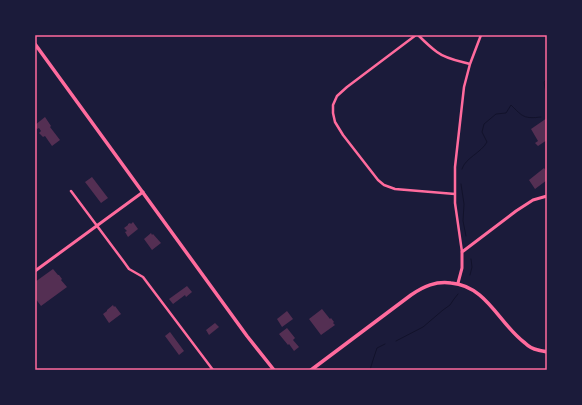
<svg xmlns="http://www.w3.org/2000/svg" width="582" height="405" font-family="Rubik,sans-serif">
  <rect width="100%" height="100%" fill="#1b1b3a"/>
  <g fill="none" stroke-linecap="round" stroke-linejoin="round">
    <path stroke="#12122b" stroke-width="1" d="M 547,79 L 544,82 L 545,88 L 547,92
      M 462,169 C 465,158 481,153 487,142 L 482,132 L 484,124 L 496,114 L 506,113 L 511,105 C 523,117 524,119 541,117
      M 461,184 L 464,204 L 463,221 L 466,236
      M 470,275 L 472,267 L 471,259
      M 396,341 L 423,327 L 443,310 L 450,305 L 454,299 L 458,294
      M 370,370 L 373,360 L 377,348 L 385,344"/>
  </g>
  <path fill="#542f53" d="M 45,117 L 51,126 L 50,127 L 60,140 L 52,146 L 45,136 L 43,137 L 39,133 L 41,131 L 39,128 L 37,129 L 35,126 L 35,125 Z
    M 547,118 L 547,140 L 538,146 L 535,143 L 538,141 L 531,129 Z
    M 544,168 L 547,172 L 547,180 L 535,189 L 529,180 Z
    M 92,177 L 108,198 L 101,203 L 85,182 Z
    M 133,222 L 138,229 L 128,237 L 125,232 L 127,231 L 124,228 L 128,225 L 128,224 L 130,223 L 131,224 Z
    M 151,233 L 152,235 L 153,234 L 161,243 L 152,250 L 144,239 Z
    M 53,269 L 58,275 L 59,275 L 62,279 L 61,280 L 67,287 L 41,306 L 35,298 L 35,282 Z
    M 187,286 L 192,292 L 186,297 L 185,295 L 173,304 L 169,299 Z
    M 113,305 L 114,307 L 115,306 L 121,314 L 109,323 L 103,314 L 107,311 L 107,310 Z
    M 322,309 L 330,319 L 331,318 L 334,322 L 333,323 L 335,325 L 321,335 L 309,319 Z
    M 287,311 L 293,319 L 282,327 L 277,319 Z
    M 215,323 L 219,327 L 209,335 L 206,330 Z
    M 287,328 L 295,338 L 293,340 L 299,347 L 294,351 L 289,344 L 288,345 L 279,334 Z
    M 170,332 L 184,351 L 179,355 L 165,336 Z"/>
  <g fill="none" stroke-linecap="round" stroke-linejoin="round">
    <path stroke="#ff6b9d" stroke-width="2.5" d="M 416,35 L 347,87 L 337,96 L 333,105 L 333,113 L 335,122 L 343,135 L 378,180 L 384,185 L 395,189 L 455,194
      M 418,35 C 424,41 430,47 437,52 C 446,59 459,61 470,64
      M 71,191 L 124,262 L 129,269 L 143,277 L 149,285 L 213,370
      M 462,252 L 455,203 L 455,167 L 464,87 L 470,64 L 481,35"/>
    <path stroke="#ff6b9d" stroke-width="3" d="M 35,271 L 143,192
      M 458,283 L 462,268 L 462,252 L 516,211 L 533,200 L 547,196"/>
    <path stroke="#ff6b9d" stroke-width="3.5" d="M 311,370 L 411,295 C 424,286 436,281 451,283 C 487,286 499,324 525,343 C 528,346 533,349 538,350 C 541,351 544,351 547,352"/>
    <path stroke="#ff6b9d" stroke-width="3.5" d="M 35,44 L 247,336 L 274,370"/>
  </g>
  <rect width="582" height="405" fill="none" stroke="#1b1b3a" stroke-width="72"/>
  <rect x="36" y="36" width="510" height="333" fill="none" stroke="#ff6b9d" stroke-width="1.5"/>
</svg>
